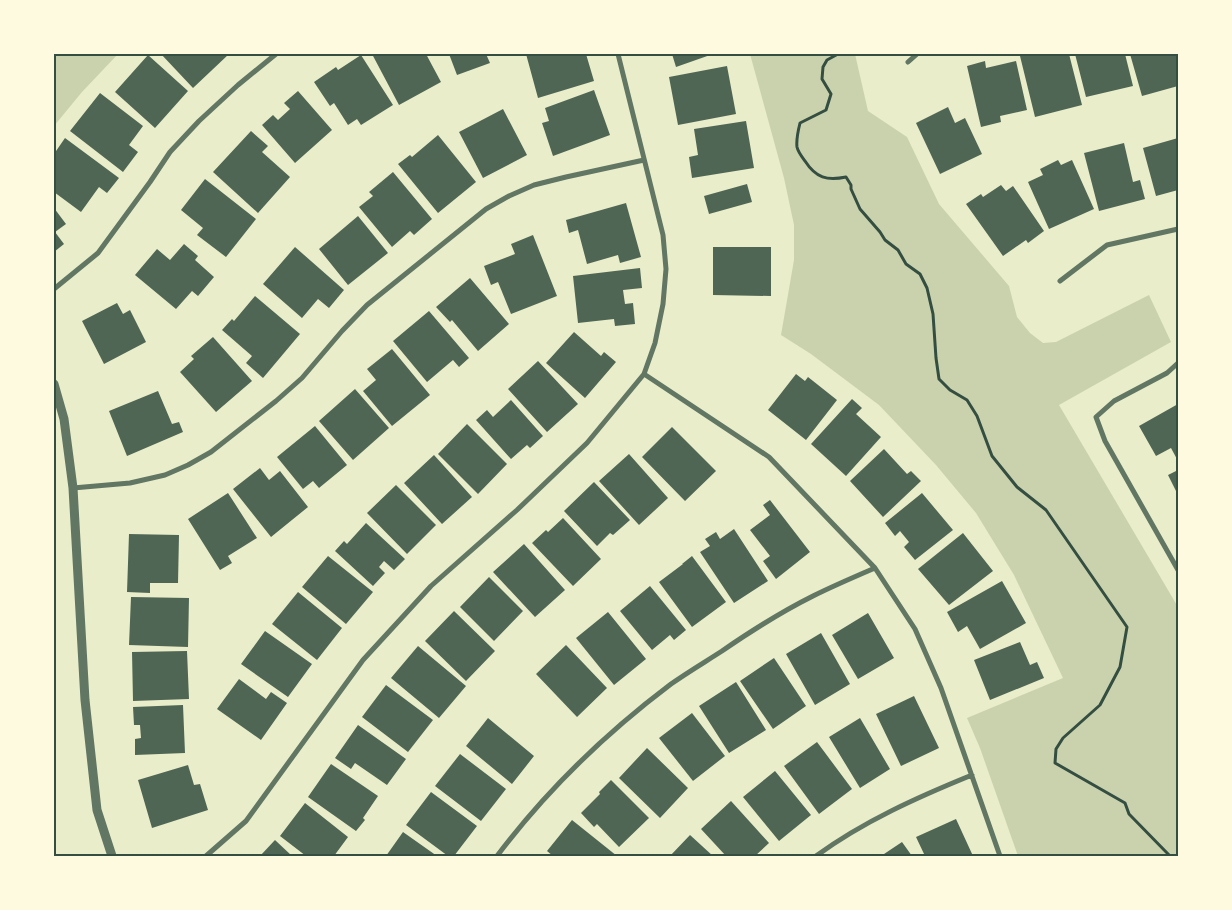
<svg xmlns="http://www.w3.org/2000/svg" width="1232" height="910" font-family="'Source Sans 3',sans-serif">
  <rect width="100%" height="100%" fill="#e9edc9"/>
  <path fill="#cad2ad" d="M 54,54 L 118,54 L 82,92 L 54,126 Z
    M 750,54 L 855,54 L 868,111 L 907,137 L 939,204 L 1009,286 L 1017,317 L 1030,333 L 1043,343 L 1056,342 L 1149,295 L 1171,342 L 1059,405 L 1178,607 L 1178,856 L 1018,856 L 980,748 L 967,718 L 1063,678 L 1014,575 L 976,513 L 936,465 L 879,405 L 811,354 L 781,335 L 794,260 L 794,225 L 784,178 Z"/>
  <path fill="#4f6655" d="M 161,54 L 229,54 L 193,88 Z
    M 372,54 L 426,54 L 441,82 L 399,105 Z
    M 449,54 L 486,54 L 490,63 L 457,75 Z
    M 526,54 L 586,54 L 594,81 L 538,98 Z
    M 672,54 L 713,54 L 676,67 Z
    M 1029,54 L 1069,54 L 1082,105 L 1035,117 L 1020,56 Z
    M 1075,54 L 1125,54 L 1133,86 L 1086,97 Z
    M 1130,54 L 1178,54 L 1178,86 L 1142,96 Z
    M 148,55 L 188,91 L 155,128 L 115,92 Z
    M 361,55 L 393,105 L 361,125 L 357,119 L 348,125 L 334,103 L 330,106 L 314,82 L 336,67 L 338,70 Z
    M 985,61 L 986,68 L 1016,61 L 1027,110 L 1000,116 L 1001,122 L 981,127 L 967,66 Z
    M 727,66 L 736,114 L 678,125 L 669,77 Z
    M 594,90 L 610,135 L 553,156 L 542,123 L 549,121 L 545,108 Z
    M 298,91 L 332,130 L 295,163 L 262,125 L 273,115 L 278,120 L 290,109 L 284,103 Z
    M 100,93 L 143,126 L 129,145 L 138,152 L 123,172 L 70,131 Z
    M 948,107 L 955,123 L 965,118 L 982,154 L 940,174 L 916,123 Z
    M 503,109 L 527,155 L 483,178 L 459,132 Z
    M 746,121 L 754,168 L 692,178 L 689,157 L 698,155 L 694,129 Z
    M 251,131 L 268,146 L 262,152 L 290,177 L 258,213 L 213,172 Z
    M 438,135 L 476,182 L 438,213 L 398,164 L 410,155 L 412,157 Z
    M 65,138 L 119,178 L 107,193 L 99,187 L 81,212 L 54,192 L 54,154 Z
    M 1178,138 L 1178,190 L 1156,196 L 1143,148 Z
    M 1124,143 L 1133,182 L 1140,180 L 1145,199 L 1099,211 L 1084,153 Z
    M 1058,160 L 1061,165 L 1072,160 L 1094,209 L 1049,229 L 1028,182 L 1043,175 L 1040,169 Z
    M 393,172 L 432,219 L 414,235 L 410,231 L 392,247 L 359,207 L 373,196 L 369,192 Z
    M 205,179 L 256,219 L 226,257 L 197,235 L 203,228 L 181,210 Z
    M 747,184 L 752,202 L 709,214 L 704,196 Z
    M 1001,185 L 1006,191 L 1013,186 L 1044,231 L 1028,243 L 1026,240 L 1003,256 L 966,204 L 981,194 L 983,197 Z
    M 626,203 L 641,257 L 620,263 L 618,255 L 587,264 L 578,230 L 569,233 L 566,220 Z
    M 54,208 L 66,224 L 55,232 L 64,244 L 54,252 Z
    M 358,216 L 388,253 L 348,285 L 319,249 Z
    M 533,235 L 557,296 L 511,314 L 498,282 L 491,285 L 484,266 L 515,254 L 511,244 Z
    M 184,244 L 198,256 L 195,260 L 214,277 L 198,296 L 192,291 L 176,309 L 135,275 L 157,249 L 170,260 Z
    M 295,247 L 344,290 L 329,308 L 318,299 L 302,318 L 263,284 Z
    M 713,247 L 771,247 L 771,296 L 713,295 Z
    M 640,268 L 642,288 L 623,290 L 625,304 L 633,303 L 635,324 L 615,326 L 614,319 L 578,323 L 573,276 Z
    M 470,278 L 509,324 L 478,351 L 452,320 L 450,322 L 436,307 Z
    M 255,296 L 300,334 L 263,378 L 246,363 L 252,356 L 222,330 L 232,319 L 234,321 Z
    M 117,303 L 123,314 L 130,310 L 146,342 L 104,364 L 82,321 Z
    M 429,311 L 469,358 L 459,367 L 453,360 L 427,382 L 393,341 Z
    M 574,332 L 601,356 L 604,352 L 616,362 L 585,398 L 546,363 Z
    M 213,337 L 252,381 L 216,412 L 180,372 L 194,359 L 191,356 Z
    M 392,349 L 430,395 L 392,426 L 363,391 L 376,380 L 367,369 Z
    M 538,361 L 578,404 L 547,432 L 508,389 Z
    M 796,374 L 805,381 L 808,377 L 837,400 L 806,440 L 768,410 Z
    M 355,389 L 389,428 L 353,460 L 319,421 Z
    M 158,391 L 172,424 L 179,422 L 183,432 L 127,456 L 109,411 Z
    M 852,399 L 862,408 L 856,414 L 881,437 L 846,476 L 811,444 Z
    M 511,400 L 543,436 L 530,448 L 527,445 L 511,459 L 476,420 L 487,410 L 493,417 Z
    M 1178,404 L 1178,461 L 1171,448 L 1156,456 L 1139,426 Z
    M 467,424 L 507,464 L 478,494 L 438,454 Z
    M 315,426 L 347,465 L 319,488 L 313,481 L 303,489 L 277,457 Z
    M 672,427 L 716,471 L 685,501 L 642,457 Z
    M 884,449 L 907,474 L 911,471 L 921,481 L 883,517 L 850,481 Z
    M 629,454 L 668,498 L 639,525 L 599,481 Z
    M 434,455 L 472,497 L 442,524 L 404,483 Z
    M 260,468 L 269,480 L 280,471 L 308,507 L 271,537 L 233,489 Z
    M 1178,470 L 1178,495 L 1168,475 Z
    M 594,482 L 630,520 L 613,535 L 610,533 L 597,546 L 564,511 Z
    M 396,485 L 436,525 L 407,554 L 367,513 Z
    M 228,493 L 257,538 L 228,556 L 232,563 L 220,570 L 188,519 Z
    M 922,493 L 953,530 L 915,560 L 904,547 L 909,542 L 900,531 L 895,536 L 885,523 Z
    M 770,500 L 810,552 L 776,579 L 763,561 L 770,556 L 750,530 L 770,515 L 763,505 Z
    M 563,518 L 601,559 L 573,586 L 532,543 L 546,530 L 548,532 Z
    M 366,523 L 405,559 L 394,570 L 384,561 L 379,567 L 385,573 L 373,586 L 335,551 L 344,541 L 347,544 Z
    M 734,529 L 768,581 L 734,603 L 700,552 L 710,546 L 705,539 L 716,532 L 720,539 Z
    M 963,533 L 993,571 L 949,605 L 918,569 Z
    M 129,534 L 179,535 L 178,583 L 150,583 L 150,593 L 127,592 Z
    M 524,544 L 565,590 L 535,617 L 493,572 Z
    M 328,556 L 373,592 L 346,624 L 302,587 Z
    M 692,556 L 726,602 L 692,627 L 659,582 L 683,564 L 682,564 Z
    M 489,577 L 523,611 L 494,641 L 460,607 Z
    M 1002,581 L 1026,623 L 980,649 L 967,626 L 958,632 L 947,612 Z
    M 650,586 L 686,630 L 674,640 L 670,635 L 652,650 L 620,611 Z
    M 298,592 L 342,628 L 317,660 L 272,624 Z
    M 131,597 L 189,598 L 188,647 L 129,645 Z
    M 454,611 L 495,651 L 466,681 L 425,641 Z
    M 608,612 L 646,659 L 614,685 L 576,638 Z
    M 868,613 L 894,658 L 858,679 L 832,635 Z
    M 265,631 L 312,664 L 288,697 L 241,664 Z
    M 821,633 L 850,684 L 815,705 L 786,654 Z
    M 1020,642 L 1030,665 L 1037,662 L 1044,678 L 990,700 L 974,660 Z
    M 566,645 L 607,688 L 577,717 L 536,674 Z
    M 418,646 L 466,686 L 439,718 L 391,678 Z
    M 187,651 L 189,699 L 133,701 L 132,652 Z
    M 774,658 L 806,706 L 773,729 L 740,681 Z
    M 239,679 L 266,699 L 271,692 L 287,703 L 261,740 L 217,709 Z
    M 736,682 L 766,730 L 729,753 L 699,706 Z
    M 386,685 L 433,720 L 408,752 L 362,717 Z
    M 914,696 L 939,748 L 901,766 L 876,714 Z
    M 183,705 L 185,753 L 135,755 L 135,739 L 141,738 L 140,725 L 134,725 L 133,707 Z
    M 692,713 L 725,756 L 693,781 L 659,738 Z
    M 488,718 L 534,756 L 512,784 L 466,746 Z
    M 860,718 L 890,769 L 860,788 L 829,737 Z
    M 358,725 L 406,759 L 387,785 L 355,763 L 351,769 L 335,758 Z
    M 817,742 L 852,789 L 819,814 L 784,766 Z
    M 647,748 L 688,788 L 660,818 L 619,778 Z
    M 460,754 L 506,789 L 481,821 L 435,786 Z
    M 331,764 L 378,796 L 363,818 L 365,820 L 356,831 L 308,797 Z
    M 188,765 L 194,785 L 200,784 L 208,810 L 152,828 L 138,780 Z
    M 775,771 L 811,815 L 779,841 L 743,797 Z
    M 611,780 L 649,818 L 619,847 L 597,824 L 594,827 L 581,813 L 600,794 L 599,792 Z
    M 431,792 L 477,826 L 454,856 L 448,856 L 406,825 Z
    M 731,801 L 769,843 L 755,856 L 726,856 L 701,829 Z
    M 305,803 L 348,837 L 334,856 L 306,856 L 280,836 Z
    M 956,819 L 973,856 L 925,856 L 916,837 Z
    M 572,820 L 617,856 L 553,856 L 547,851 Z
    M 403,832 L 437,856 L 386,856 Z
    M 690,835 L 713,856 L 670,856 Z
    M 275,840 L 292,856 L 260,856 Z
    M 902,842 L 912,856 L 881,856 Z"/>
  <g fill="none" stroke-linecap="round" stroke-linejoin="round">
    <path stroke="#344e41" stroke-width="3" d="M 838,54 L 827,60 L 823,67 L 822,79 L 831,94 L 826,110 L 800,123 C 798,131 796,139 797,147 C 798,152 802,157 805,161 C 816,178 827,181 846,177 L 851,185 L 851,189 L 860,209 L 880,232 L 885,240 L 898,250 L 906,264 L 920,274 L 927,288 L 933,314 L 936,358 L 939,379 L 950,390 L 967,400 L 977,416 L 992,456 L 1017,487 L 1046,510 L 1127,627 L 1120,667 L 1100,705 L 1063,738 L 1056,749 L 1055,763 L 1125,803 L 1129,814 L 1170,856"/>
    <path stroke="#617663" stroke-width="5" d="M 908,62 L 917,54
      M 1060,281 L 1107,245 L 1178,229
      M 54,289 L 98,253 L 150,182 L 170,152 L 199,121 L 238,85 L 276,54
      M 1178,363 L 1167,373 L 1114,401 L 1096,417 L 1105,441 L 1178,570
      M 644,374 L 769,457 L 875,568 L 915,629 L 941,688 L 1000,856
      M 73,488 L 130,483 L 165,475 L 188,465 L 211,452 L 276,401 L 302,378 L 342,331 L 367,305 L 486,209 L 509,196 L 534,185 L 566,177 L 644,160
      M 206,856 L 246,821 L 363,660 L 431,586 L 517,510 L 587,443 L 644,374 L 655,343 L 663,304 L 666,269 L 663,235 L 618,54
      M 497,856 C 546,791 606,733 671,684 C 688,672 705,662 722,651 C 751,631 781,612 813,596 C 833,586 854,577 875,568
      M 816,856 C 864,821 918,797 972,775"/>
    <path stroke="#617663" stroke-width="9" d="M 54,384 L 64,419 L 73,488 L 85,700 L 97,810 L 112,856"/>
  </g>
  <rect width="1232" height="910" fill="none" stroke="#fefae0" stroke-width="110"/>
  <rect x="55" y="55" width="1122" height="800" fill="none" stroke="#344e41" stroke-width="2"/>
</svg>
